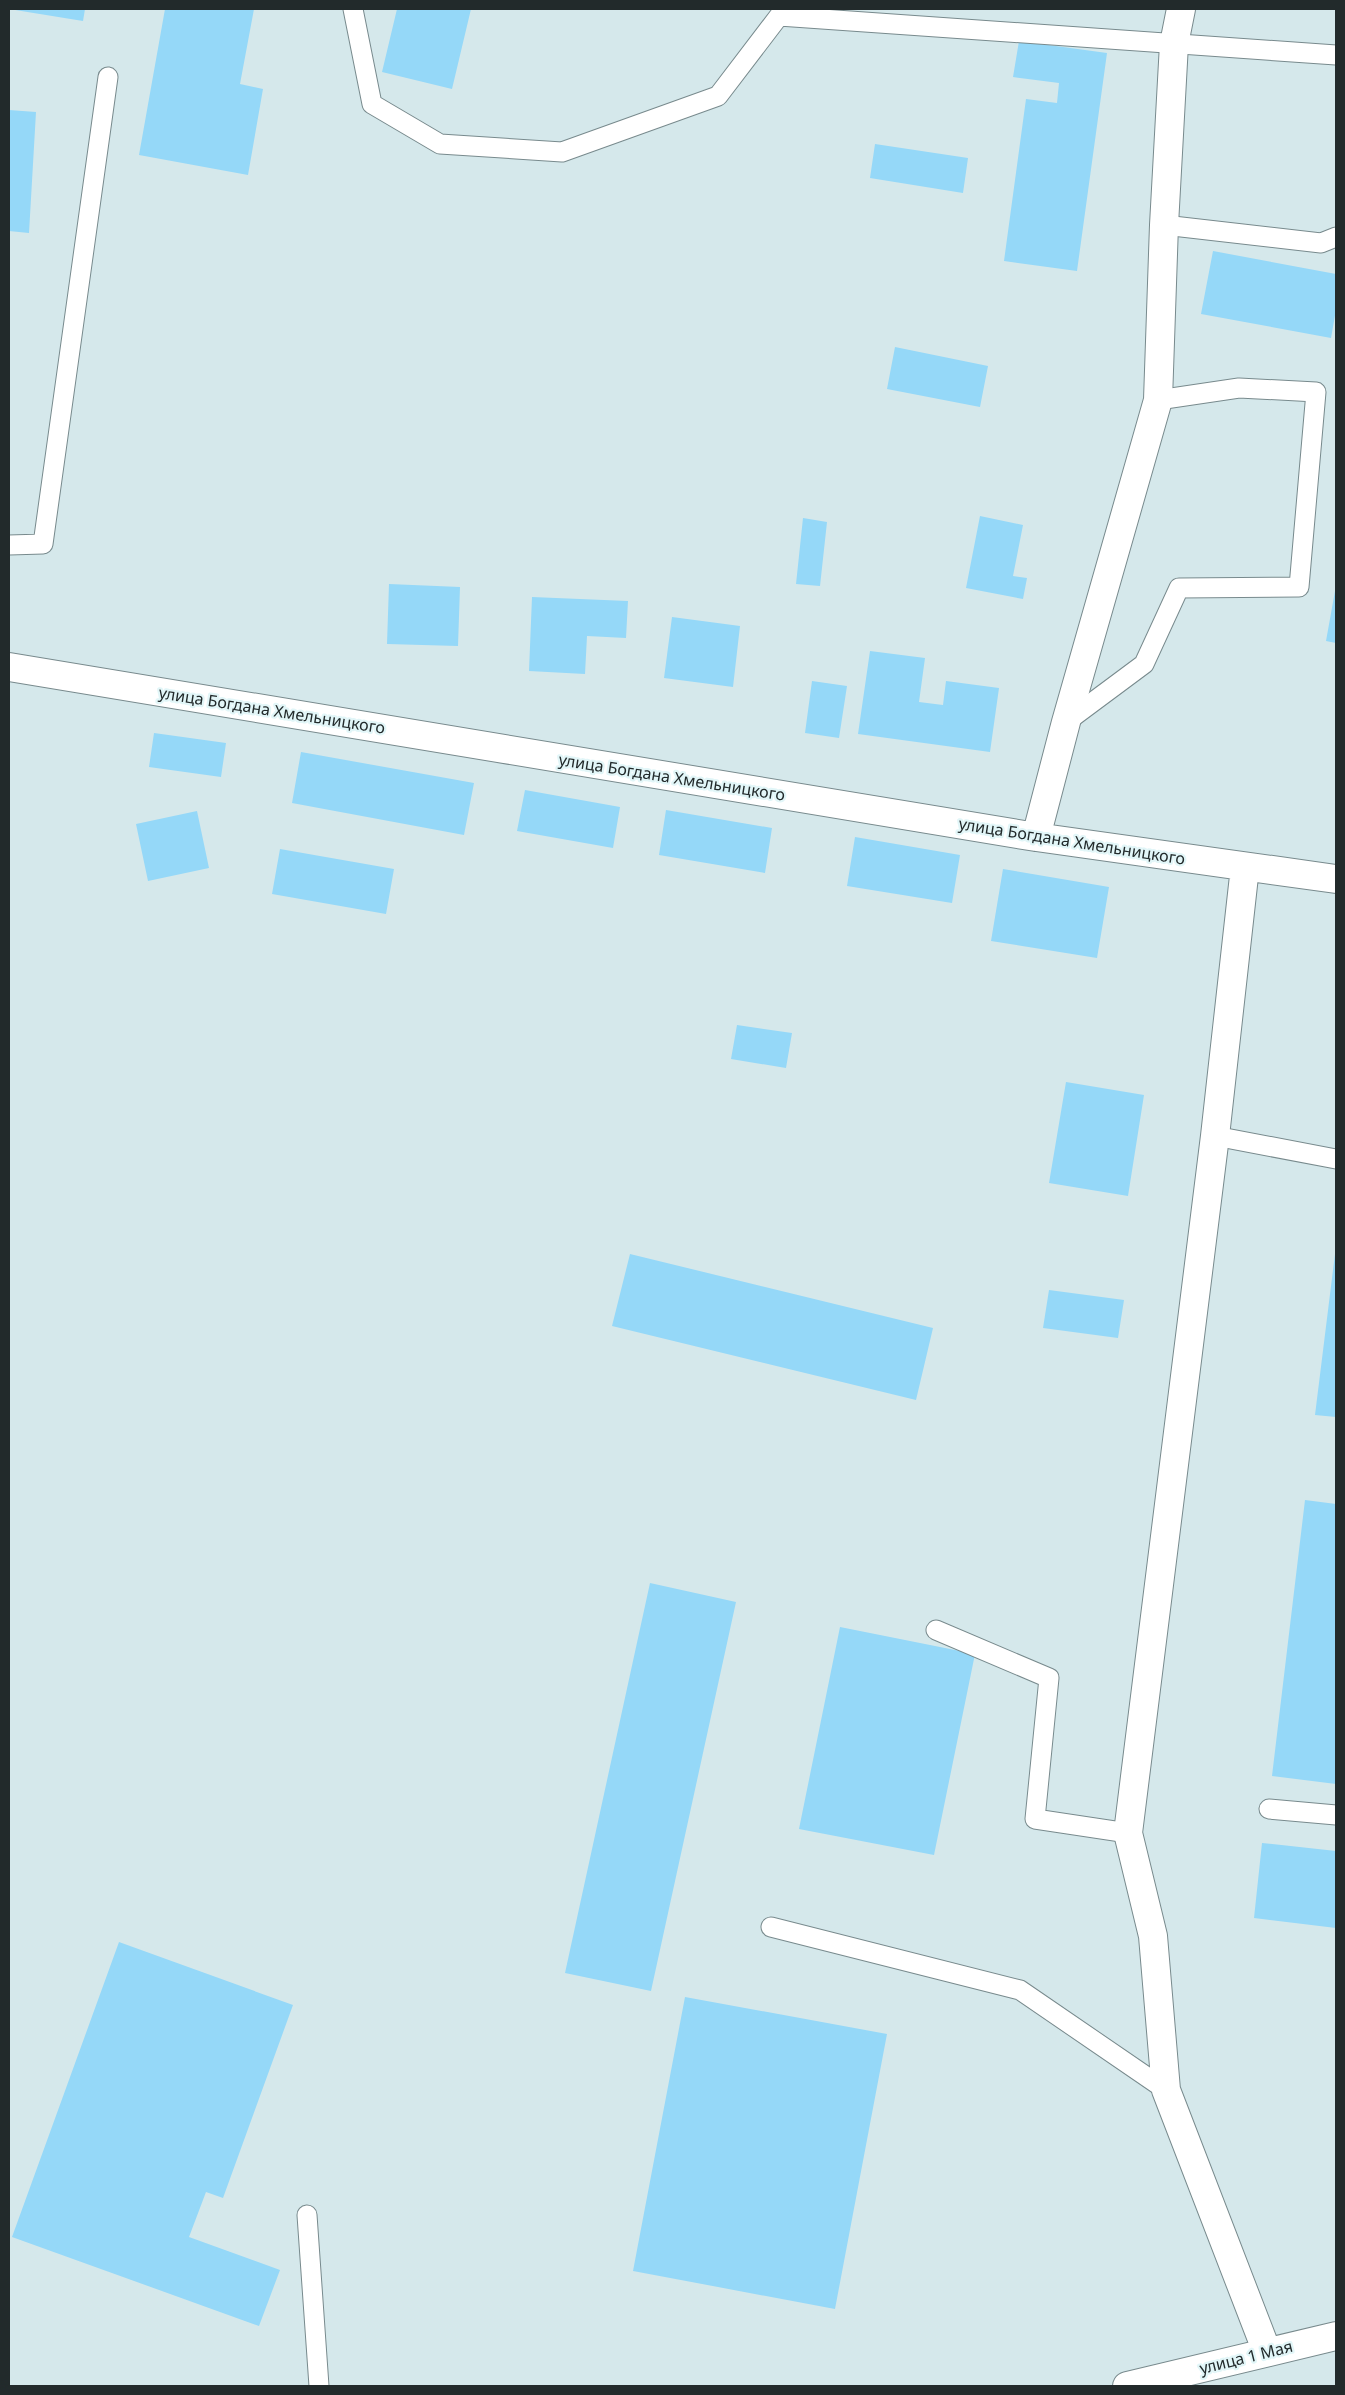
<svg xmlns="http://www.w3.org/2000/svg" width="1345" height="2395" font-family="'Noto Sans',sans-serif">
  <rect width="100%" height="100%" fill="#d5e8eb"/>
  <path fill="#95d8f8" d="M 9,9 L 85,9 L 83,21 Z
    M 165,9 L 254,9 L 240,84 L 263,89 L 248,175 L 139,155 Z
    M 397,9 L 471,9 L 452,89 L 382,72 Z
    M 1019,41 L 1107,53 L 1077,271 L 1004,261 L 1026,99 L 1057,103 L 1059,83 L 1013,77 Z
    M 9,110 L 36,112 L 29,233 L 9,231 Z
    M 875,144 L 968,158 L 963,193 L 870,178 Z
    M 1213,251 L 1336,274 L 1336,310 L 1331,338 L 1201,314 Z
    M 895,347 L 988,366 L 980,407 L 887,389 Z
    M 980,516 L 1023,525 L 1013,576 L 1027,578 L 1023,599 L 966,588 Z
    M 803,518 L 827,522 L 820,586 L 796,584 Z
    M 389,584 L 460,587 L 458,646 L 387,644 Z
    M 1335,591 L 1336,591 L 1336,643 L 1326,641 Z
    M 532,597 L 628,601 L 626,638 L 587,636 L 585,674 L 529,671 Z
    M 672,617 L 740,626 L 733,687 L 664,678 Z
    M 870,651 L 925,658 L 919,702 L 943,705 L 946,681 L 999,688 L 990,752 L 858,734 Z
    M 812,681 L 847,686 L 839,738 L 805,733 Z
    M 154,733 L 226,743 L 221,777 L 149,767 Z
    M 301,752 L 474,783 L 464,835 L 292,803 Z
    M 525,790 L 620,807 L 613,848 L 517,831 Z
    M 666,810 L 772,828 L 765,873 L 659,855 Z
    M 197,811 L 209,868 L 148,881 L 136,824 Z
    M 855,837 L 960,855 L 952,903 L 847,886 Z
    M 280,849 L 394,869 L 386,914 L 272,894 Z
    M 1003,869 L 1109,887 L 1097,958 L 991,941 Z
    M 737,1025 L 792,1033 L 786,1068 L 731,1059 Z
    M 1066,1082 L 1144,1095 L 1128,1196 L 1049,1183 Z
    M 630,1254 L 933,1328 L 916,1400 L 612,1326 Z
    M 1335,1254 L 1336,1254 L 1336,1417 L 1315,1415 Z
    M 1049,1290 L 1124,1300 L 1118,1338 L 1043,1328 Z
    M 1305,1500 L 1336,1504 L 1336,1784 L 1272,1776 Z
    M 650,1583 L 736,1602 L 651,1991 L 565,1973 Z
    M 840,1627 L 975,1654 L 934,1855 L 799,1829 Z
    M 1262,1843 L 1336,1851 L 1336,1928 L 1254,1918 Z
    M 119,1942 L 293,2005 L 223,2198 L 206,2192 L 189,2237 L 280,2270 L 259,2326 L 12,2237 Z
    M 685,1997 L 887,2034 L 835,2309 L 633,2271 Z"/>
  <g fill="none" stroke-linecap="round" stroke-linejoin="round">
    <defs>
      <path id="service" d="M 353,9 L 372,104 L 440,144 L 562,152 L 718,96 L 779,16 L 1336,55
        M 1164,225 L 1321,243 L 1336,237
        M 9,545 L 43,544 L 108,77
        M 1066,722 L 1144,664 L 1179,588 L 1299,587 L 1316,392 L 1239,388 L 1158,400
        M 1215,1136 L 1336,1159
        M 936,1630 L 1049,1678 L 1035,1819 L 1128,1833
        M 1269,1809 L 1336,1815
        M 771,1927 L 1020,1990 L 1166,2090
        M 307,2215 L 319,2386"/>
      <path id="minor" d="M 9,667 L 1036,837 L 1336,879
        M 1036,837 L 1066,722 L 1158,400 L 1164,225 L 1174,44 L 1181,9
        M 1245,867 L 1215,1136 L 1128,1833 L 1153,1936 L 1166,2090 L 1267,2352"/>
      <path id="tertiary" d="M 1127,2386 L 1336,2336"/>
    </defs>
    <use href="#service" stroke="#788a8d" stroke-width="21"/>
    <use href="#minor" stroke="#788a8d" stroke-width="30"/>
    <use href="#tertiary" stroke="#788a8d" stroke-width="30"/>
    <use href="#service" stroke="#fff" stroke-width="19"/>
    <use href="#minor" stroke="#fff" stroke-width="28"/>
    <use href="#tertiary" stroke="#fff" stroke-width="28"/>
  </g>
  <g text-anchor="middle" dominant-baseline="central" stroke-width="4.5" stroke-linejoin="round" paint-order="stroke">
    <g font-size="16" fill="#222a2b" stroke="#e2f6f8">
      <text transform="translate(272 710) rotate(9)">улица Богдана Хмельницкого</text>
      <text transform="translate(672 777) rotate(9)">улица Богдана Хмельницкого</text>
      <text transform="translate(1072 841) rotate(9)">улица Богдана Хмельницкого</text>
      <text transform="translate(1246 2357) rotate(-14)">улица 1 Мая</text>
    </g>
  </g>
  <rect width="1345" height="2395" fill="none" stroke="#222a2b" stroke-width="20"/>
</svg>
